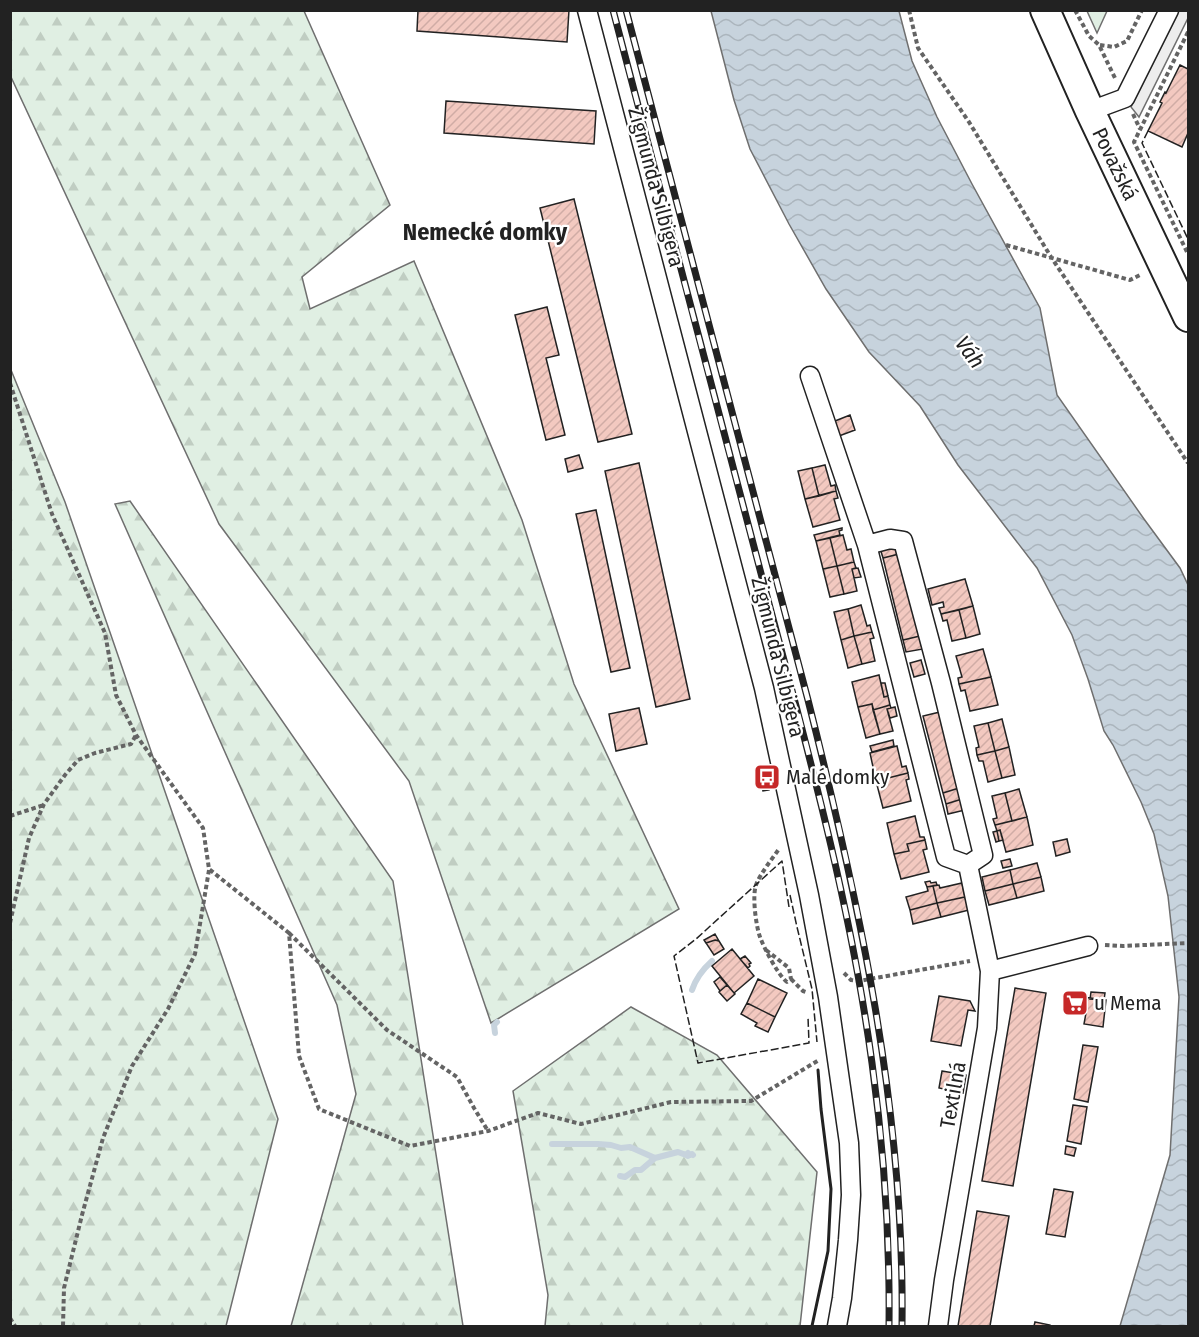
<svg xmlns="http://www.w3.org/2000/svg" width="1199" height="1337" font-family="'Fira Sans Condensed',sans-serif">
  <defs>
    <pattern id="forest-firs" width="22" height="20" patternUnits="userSpaceOnUse" patternTransform="scale(1.5)"><rect width="22" height="20" fill="#e0efe3"/><path d="M5 1l3.5 6h-7zM16 11l3.5 6h-7z" fill="#c0cdc2"/></pattern>
    <pattern id="water-waves" width="16" height="10" patternUnits="userSpaceOnUse" patternTransform="scale(1.5)"><rect width="16" height="10" fill="#c7d3dd"/><path d="M0 5q4-4 8 0t8 0" fill="none" stroke="#abb5bd"/></pattern>
    <pattern id="building-hatch" width="6" height="6" patternUnits="userSpaceOnUse" patternTransform="scale(1.5)"><rect width="6" height="6" fill="#f3c9c0"/><path d="M-1 1l2-2M0 6l6-6M5 7l2-2" fill="none" stroke="#d0aca5"/></pattern>
  </defs>
  <rect width="100%" height="100%" fill="#fff"/>
  <path fill="url(#forest-firs)" stroke="#6f6f6f" stroke-width="1.5" d="M 10,11 L 304,11 L 390,205 L 302,277 L 310,309 L 414,261 L 522,520 L 574,684 L 679,909 L 491,1023 L 409,781 L 219,524 L 11,77 Z
    M 11,370 L 65,502 L 278,1119 L 226,1326 L 11,1326 Z
    M 130,501 L 393,881 L 463,1326 L 291,1326 L 356,1094 L 337,1005 L 115,504 Z
    M 631,1007 L 717,1055 L 817,1172 L 800,1326 L 545,1326 L 548,1295 L 513,1091 Z"/>
  <path fill="#e0efe3" stroke="#6f6f6f" stroke-width="1.5" d="M 1087,11 L 1107,11 L 1097,33 Z"/>
  <path fill="#ededed" stroke="#6f6f6f" stroke-width="1.5" d="M 1179,11 L 1188,11 L 1188,18 L 1139,117 L 1131,107 Z"/>
  <path fill="url(#water-waves)" stroke="#6f6f6f" stroke-width="1.5" d="M 711,11 L 899,11 L 912,61 L 937,117 L 972,184 L 1040,308 L 1057,395 L 1144,519 L 1180,568 L 1188,585 L 1188,1326 L 1120,1326 L 1170,1155 L 1179,997 L 1168,896 L 1154,834 L 1141,802 L 1113,745 L 1104,731 L 1088,679 L 1072,635 L 1037,568 L 958,465 L 920,406 L 869,352 L 826,289 L 789,224 L 750,149 L 734,100 Z"/>
  <g fill="none" stroke-linecap="round" stroke-linejoin="round">
    <path stroke="#c7d3dd" stroke-width="6" d="M 692,990 C 696,978 702,970 712,961
      M 495,1033 L 494,1025 L 497,1022
      M 552,1144 L 598,1144 L 611,1145 L 621,1148 L 630,1147 L 655,1158
      M 620,1176 L 625,1177 L 635,1170 L 641,1170 L 655,1158 L 678,1152 L 686,1155 L 686,1154 L 686,1155 L 688,1153 L 688,1156 L 689,1154 L 690,1155 L 692,1154 L 693,1155"/>
  </g>
  <path fill="url(#building-hatch)" stroke="#222" stroke-width="1.5" d="M 418,10 L 569,10 L 567,42 L 417,31 Z
    M 1180,65 L 1188,69 L 1188,133 L 1182,147 L 1148,131 L 1162,103 L 1160,102 L 1165,92 L 1166,93 Z
    M 446,101 L 596,111 L 594,144 L 444,133 Z
    M 574,199 L 632,434 L 598,442 L 540,208 Z
    M 547,307 L 559,355 L 546,358 L 565,435 L 546,440 L 515,315 Z
    M 850,415 L 855,430 L 839,436 L 835,421 Z
    M 579,455 L 583,468 L 568,472 L 565,459 Z
    M 639,463 L 690,699 L 656,707 L 605,471 Z
    M 825,465 L 831,486 L 835,485 L 836,491 L 819,496 L 812,468 Z
    M 812,468 L 819,496 L 805,499 L 798,471 Z
    M 836,491 L 838,498 L 834,499 L 840,520 L 813,527 L 805,499 Z
    M 596,510 L 630,668 L 611,672 L 576,514 Z
    M 842,528 L 842,530 L 839,531 L 840,535 L 816,541 L 814,535 Z
    M 843,535 L 847,550 L 851,549 L 854,562 L 837,566 L 830,538 Z
    M 830,538 L 837,566 L 823,569 L 816,541 Z
    M 896,544 L 899,554 L 883,558 L 880,548 Z
    M 899,554 L 920,636 L 903,640 L 883,558 Z
    M 854,562 L 856,568 L 852,569 L 857,591 L 844,594 L 837,566 Z
    M 837,566 L 844,594 L 830,597 L 823,569 Z
    M 858,568 L 861,577 L 854,578 L 852,569 Z
    M 965,579 L 973,606 L 941,614 L 939,608 L 944,607 L 943,602 L 932,605 L 928,589 Z
    M 861,605 L 867,626 L 870,625 L 872,632 L 854,636 L 848,609 Z
    M 973,606 L 980,634 L 966,638 L 959,610 Z
    M 848,609 L 854,636 L 841,640 L 834,612 Z
    M 959,610 L 966,638 L 952,641 L 947,620 L 943,621 L 941,614 Z
    M 872,632 L 874,638 L 870,639 L 875,661 L 862,664 L 854,636 Z
    M 854,636 L 862,664 L 848,668 L 841,640 Z
    M 920,636 L 923,649 L 906,652 L 903,640 Z
    M 983,649 L 991,677 L 959,684 L 958,678 L 962,677 L 956,656 Z
    M 921,660 L 925,674 L 914,677 L 910,663 Z
    M 879,675 L 884,697 L 888,696 L 890,705 L 873,710 L 872,704 L 858,707 L 852,682 Z
    M 991,677 L 998,705 L 970,711 L 965,690 L 961,691 L 959,684 Z
    M 881,683 L 885,683 L 888,696 L 884,697 Z
    M 872,704 L 880,734 L 866,738 L 858,707 Z
    M 890,705 L 891,708 L 887,709 L 893,731 L 880,734 L 873,710 Z
    M 895,707 L 897,716 L 890,718 L 887,709 Z
    M 639,708 L 647,744 L 616,751 L 609,714 Z
    M 940,712 L 959,788 L 943,793 L 923,716 Z
    M 1002,719 L 1009,747 L 995,751 L 988,723 Z
    M 988,723 L 995,751 L 977,755 L 976,748 L 979,747 L 974,726 Z
    M 893,740 L 894,746 L 872,752 L 870,746 Z
    M 897,746 L 902,767 L 906,766 L 908,773 L 876,781 L 870,753 Z
    M 1009,747 L 1015,775 L 1002,778 L 995,751 Z
    M 995,751 L 1002,778 L 988,782 L 983,761 L 979,761 L 977,755 Z
    M 908,773 L 909,779 L 906,780 L 911,801 L 883,808 L 876,781 Z
    M 767,778 L 769,790 L 763,791 L 761,780 Z
    M 959,788 L 962,799 L 946,804 L 943,793 Z
    M 1019,789 L 1027,817 L 1012,821 L 1005,793 Z
    M 1005,793 L 1012,821 L 995,825 L 993,819 L 997,818 L 992,796 Z
    M 962,799 L 965,810 L 948,814 L 946,804 Z
    M 915,816 L 920,837 L 924,837 L 925,840 L 907,844 L 909,851 L 894,854 L 887,823 Z
    M 1027,817 L 1033,845 L 1006,852 L 1000,830 L 997,831 L 995,825 Z
    M 1000,830 L 1003,840 L 999,841 L 997,831 Z
    M 997,831 L 999,841 L 996,842 L 993,832 Z
    M 1067,839 L 1070,852 L 1056,856 L 1053,842 Z
    M 925,840 L 927,849 L 923,850 L 929,872 L 901,879 L 894,854 L 909,851 L 907,844 Z
    M 1010,859 L 1012,866 L 1003,868 L 1001,861 Z
    M 1037,863 L 1041,877 L 1013,884 L 1010,870 Z
    M 1010,870 L 1013,884 L 985,891 L 982,877 Z
    M 1041,877 L 1044,891 L 1017,898 L 1013,884 Z
    M 930,881 L 931,883 L 936,882 L 937,885 L 927,887 L 925,882 Z
    M 962,883 L 965,897 L 937,903 L 933,886 L 939,885 L 940,888 Z
    M 1013,884 L 1017,898 L 989,905 L 985,891 Z
    M 933,886 L 937,903 L 910,910 L 906,897 L 928,891 L 927,887 Z
    M 965,897 L 969,910 L 941,917 L 937,903 Z
    M 937,903 L 941,917 L 913,924 L 910,910 Z
    M 715,934 L 719,941 L 715,940 L 706,943 L 704,940 Z
    M 715,940 L 719,941 L 724,949 L 714,955 L 706,943 Z
    M 732,949 L 754,976 L 734,993 L 712,966 Z
    M 745,956 L 751,963 L 749,964 L 750,966 L 748,968 L 740,959 Z
    M 720,977 L 727,985 L 720,991 L 714,982 Z
    M 758,979 L 787,993 L 775,1017 L 747,1003 Z
    M 727,985 L 735,994 L 727,1001 L 719,992 Z
    M 1015,988 L 1046,993 L 1013,1186 L 982,1181 Z
    M 1091,992 L 1105,993 L 1104,1000 L 1090,999 Z
    M 1066,995 L 1106,1000 L 1103,1027 L 1084,1024 L 1086,1013 L 1064,1010 Z
    M 939,996 L 970,1001 L 975,1011 L 968,1010 L 961,1046 L 931,1041 Z
    M 747,1003 L 775,1017 L 768,1032 L 755,1026 L 757,1023 L 741,1014 Z
    M 1083,1045 L 1098,1047 L 1088,1102 L 1074,1099 Z
    M 942,1071 L 966,1075 L 963,1093 L 939,1088 Z
    M 1073,1105 L 1087,1107 L 1081,1144 L 1067,1141 Z
    M 1066,1146 L 1076,1148 L 1074,1156 L 1065,1154 Z
    M 1054,1189 L 1073,1192 L 1065,1237 L 1046,1234 Z
    M 977,1211 L 1009,1216 L 990,1326 L 958,1326 Z
    M 1035,1322 L 1050,1325 L 1050,1326 L 1034,1326 Z"/>
  <g fill="none" stroke-linecap="round" stroke-linejoin="round">
    <defs>
      <path id="street" d="M 587,10 L 764,688 L 809,895 L 828,997 L 849,1143 L 851,1195 L 848,1240 L 842,1298 L 837,1326
        M 1090,111 L 1125,98 L 1169,10
        M 810,376 L 867,545 L 946,857 L 968,865
        M 867,545 L 890,539 L 903,541 L 941,683 L 983,855 L 968,865 L 990,971 L 987,1028 L 944,1280 L 938,1326
        M 990,971 L 1088,946"/>
      <path id="primary" d="M 1045,10 L 1090,111 L 1188,317"/>
    </defs>
    <use href="#street" stroke="#222" stroke-width="21"/>
    <use href="#primary" stroke="#222" stroke-width="32"/>
    <path stroke="#646464" stroke-width="4" stroke-dasharray="4.5 3" stroke-linecap="butt" d="M 909,10 L 918,48 L 969,122 L 1051,257 L 1188,463
      M 1075,10 L 1089,36 L 1099,45 L 1115,78
      M 1188,32 L 1134,142 L 1188,254
      M 1100,45 L 1114,47 L 1127,41 L 1142,10
      M 1133,114 L 1140,129
      M 1006,245 L 1130,280 L 1142,274
      M 10,383 L 52,514 L 105,633 L 116,695 L 136,735 L 203,828 L 209,869 L 289,933 L 299,1056 L 319,1109 L 410,1146 L 488,1131 L 538,1113 L 581,1124 L 671,1102 L 751,1101 L 819,1060
      M 10,816 L 44,805
      M 10,923 L 29,838 L 44,804 L 65,775 L 78,760 L 95,753 L 131,744 L 136,735
      M 289,933 L 387,1030 L 457,1077 L 474,1108 L 488,1131
      M 1105,945 L 1123,946 L 1188,943
      M 766,950 L 789,968 L 791,979 L 787,982 C 778,975 764,948 760,937 C 756,926 752,896 756,885 C 760,874 772,859 779,849
      M 844,973 L 851,980 L 859,981 L 970,961
      M 791,979 L 803,991 L 806,992
      M 10,1318 L 15,1326
      M 63,1326 L 64,1288 L 82,1215 L 103,1138 L 132,1066 L 168,1009 L 195,954 L 209,870"/>
    <use href="#street" stroke="#fff" stroke-width="18"/>
    <use href="#primary" stroke="#fff" stroke-width="28"/>
    <defs>
      <path id="rail" d="M 613,10 C 663,201 713,391 763,581 C 805,740 850,900 872,1063 C 884,1150 890,1238 889,1326
        M 626,10 L 808,700 C 860,906 905,1113 902,1326"/>
    </defs>
    <use href="#rail" stroke="#222" stroke-width="7"/>
    <use href="#rail" stroke="#fff" stroke-width="4.5" stroke-dasharray="14" stroke-linecap="butt"/>
    <path stroke="#222" stroke-width="1.5" stroke-dasharray="8 3" stroke-linecap="butt" d="M 1148,131 L 1142,143 L 1188,239
      M 790,895 L 797,927 L 812,989 L 817,1042
      M 789,907 L 782,861 L 696,939 L 674,956 L 698,1063 L 809,1043 L 808,1017"/>
    <path stroke="#222" stroke-width="3" d="M 812,1326 L 828,1251 L 831,1189 L 821,1109 L 818,1070"/>
  </g>
  <defs>
    <symbol id="bus-square" viewBox="-11 -11 22 22"><rect x="-9" y="-9" width="18" height="18" rx="4" fill="#c62828" stroke="#fff"/><path d="M-5-6H5V4H4V6H2V4H-2V6H-4V4H-5ZM-3.5-4V0h7V-4ZM-3.5 1.2v1.5H-2V1.2ZM2 1.2v1.5H3.5V1.2Z" fill="#fff"/></symbol>
    <symbol id="supermarket-square" viewBox="-11 -11 22 22"><rect x="-9" y="-9" width="18" height="18" rx="4" fill="#c62828" stroke="#fff"/><path d="M-6-5.5h2.5l.6 2H6L4.5 2H-2.5L-4.4-4H-6ZM-1.5 3.2a1.3 1.3 0 1 0 .1 0ZM3 3.2a1.3 1.3 0 1 0 .1 0Z" fill="#fff"/></symbol>
  </defs>
  <g fill-rule="evenodd">
    <use href="#bus-square" x="752" y="762" width="30" height="30"/>
    <use href="#supermarket-square" x="1060" y="988" width="30" height="30"/>
  </g>
  <g text-anchor="middle" dominant-baseline="central" stroke-width="4.5" stroke-linejoin="round" paint-order="stroke">
    <g font-size="21" fill="#222" stroke="#fff">
      <text transform="translate(1115 164) rotate(64)">Považská</text>
      <text transform="translate(656 187) rotate(75)">Žigmunda Silbigera</text>
      <text transform="translate(778 657) rotate(76)">Žigmunda Silbigera</text>
      <text transform="translate(953 1095) rotate(-80)">Textilná</text>
    </g>
    <g font-size="21" fill="#222" stroke="#fff" text-anchor="start">
      <text x="786" y="777">Malé domky</text>
      <text x="1094" y="1003">u Mema</text>
    </g>
    <g font-size="22" font-style="italic" fill="#222" stroke="#fff">
      <text transform="translate(970 352) rotate(54)">Váh</text>
    </g>
    <g font-size="24" font-weight="bold" fill="#222" stroke="#fff">
      <text x="485" y="232">Nemecké domky</text>
    </g>
  </g>
  <rect width="1199" height="1337" fill="none" stroke="#222222" stroke-width="24"/>
</svg>
